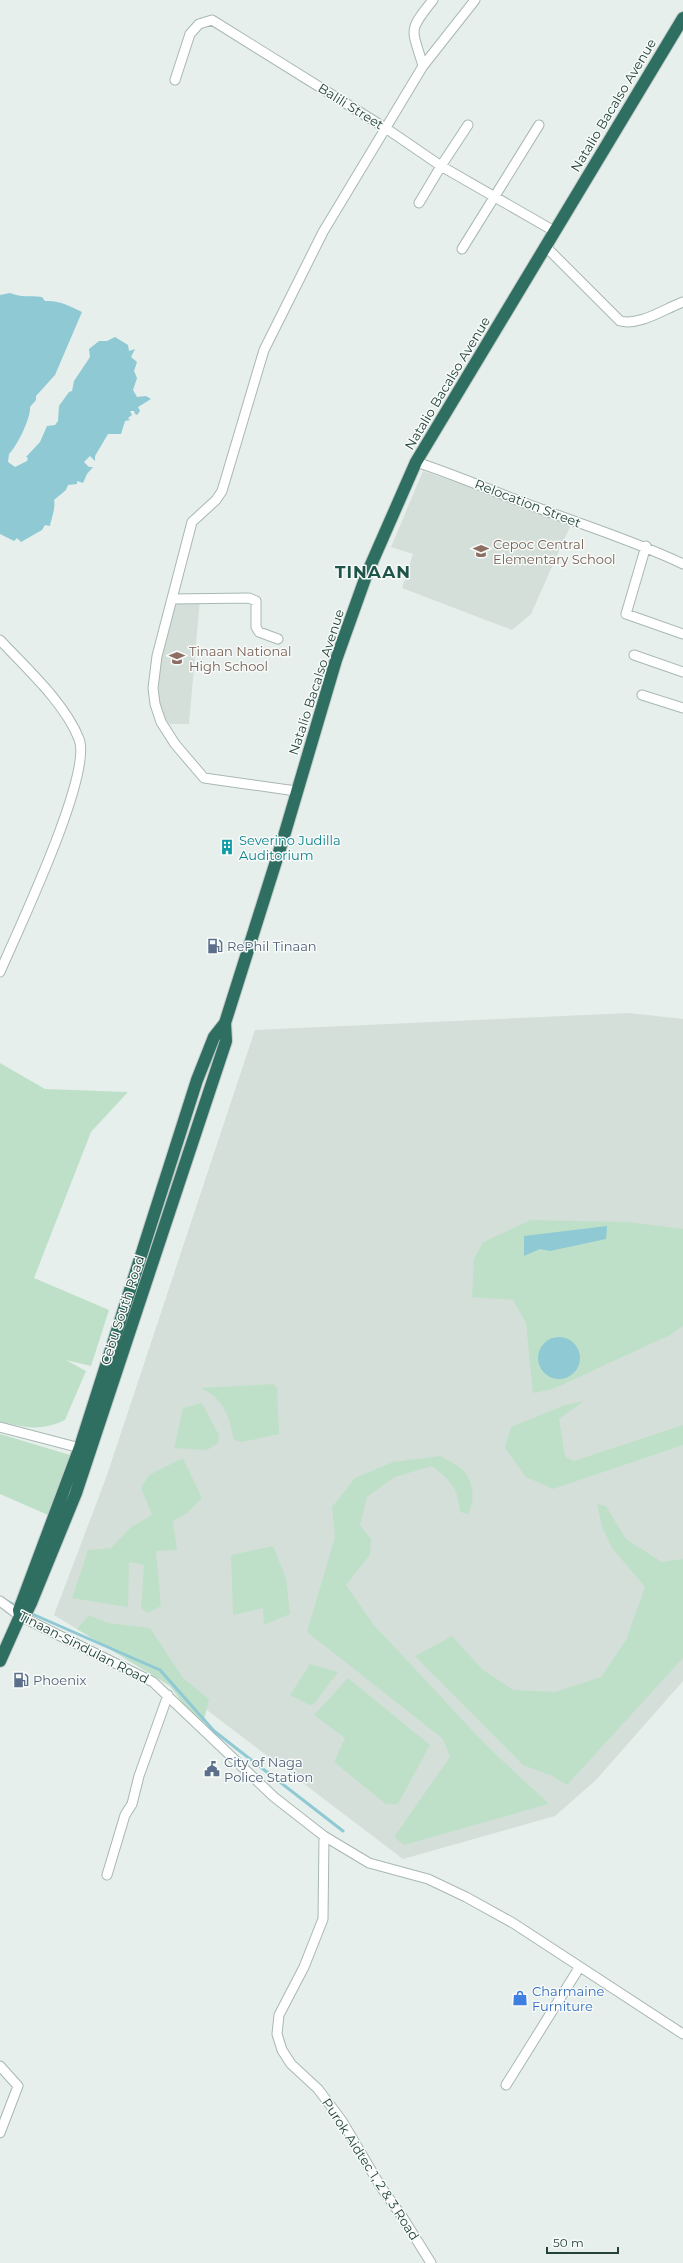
<svg xmlns="http://www.w3.org/2000/svg" width="683" height="2263" font-family="Montserrat,sans-serif">
  <rect width="100%" height="100%" fill="#e6efeb"/>
  <path fill="#d4dfda" d="M 423,471 L 572,522 L 531,614 L 512,630 L 402,588 L 413,554 L 391,547 Z
    M 200,599 L 189,724 L 170,724 L 164,718 L 159,708 L 158,668 L 175,601 Z
    M 629,1013 L 683,1019 L 683,1681 L 596,1780 L 555,1816 L 403,1859 L 195,1701 L 54,1615 L 106,1478 L 255,1030 Z"/>
  <path fill="#bfe0c8" d="M 0,1063 L 45,1089 L 128,1092 L 91,1132 L 34,1278 L 109,1310 L 91,1366 L 66,1360 L 86,1371 L 65,1420 C 39,1432 27,1427 0,1422 Z
    M 531,1220 L 628,1222 L 683,1229 L 683,1326 L 670,1335 L 553,1389 L 533,1393 L 526,1323 L 513,1300 L 472,1297 L 474,1259 L 483,1242 Z
    M 273,1384 L 277,1388 L 279,1434 L 242,1442 L 234,1440 C 229,1416 224,1399 201,1388 Z
    M 584,1401 L 559,1419 L 565,1456 L 574,1461 L 683,1425 L 683,1445 L 553,1489 L 526,1477 L 505,1448 L 511,1427 L 565,1405 Z
    M 202,1403 L 219,1435 L 218,1443 L 207,1450 L 174,1448 L 183,1408 Z
    M 0,1434 L 70,1455 L 48,1515 L 0,1494 Z
    M 440,1456 C 447,1460 459,1465 464,1471 C 474,1483 475,1502 468,1514 L 460,1512 C 458,1488 451,1481 432,1466 L 395,1477 L 367,1497 L 360,1525 L 371,1539 L 370,1555 L 346,1585 L 373,1624 L 486,1745 L 549,1804 L 404,1845 L 394,1837 L 450,1757 L 443,1739 L 307,1632 L 335,1537 L 332,1507 L 355,1478 L 393,1462 Z
    M 183,1458 L 202,1498 L 187,1513 L 173,1521 L 177,1550 L 156,1551 L 161,1606 L 148,1613 L 141,1608 L 144,1565 L 129,1562 L 128,1607 L 72,1598 L 88,1550 L 111,1548 L 130,1528 L 152,1515 L 141,1488 L 149,1475 Z
    M 597,1504 L 606,1506 L 626,1539 L 662,1562 L 683,1559 L 683,1658 L 567,1785 L 552,1776 L 523,1765 L 415,1656 L 452,1636 L 482,1669 L 513,1690 L 555,1692 L 601,1677 L 626,1640 L 645,1587 L 612,1548 L 602,1527 Z
    M 273,1546 L 286,1578 L 290,1614 L 264,1625 L 263,1608 L 233,1615 L 231,1555 Z
    M 89,1615 L 108,1623 L 150,1628 L 183,1678 L 209,1699 L 203,1724 L 184,1705 L 170,1686 L 77,1629 Z
    M 310,1664 L 338,1672 L 314,1704 L 309,1705 L 290,1695 Z
    M 348,1678 L 430,1745 L 398,1804 L 386,1804 L 334,1762 L 345,1738 L 314,1715 Z"/>
  <path fill="#8ec9d4" d="M 10,293 C 23,298 28,295 42,297 L 45,301 C 59,300 70,306 82,312 L 55,375 L 36,396 L 36,400 L 30,407 C 31,418 17,446 9,454 L 8,462 L 15,467 L 27,461 L 28,458 L 26,457 L 40,442 L 47,426 L 55,425 L 58,421 L 59,406 L 69,392 L 72,391 L 74,381 L 90,357 L 89,349 L 99,341 L 107,341 L 115,337 L 128,345 L 129,351 L 135,349 L 131,357 L 137,362 L 134,371 L 137,378 L 133,390 L 137,397 L 146,396 L 151,399 L 138,407 L 140,411 L 137,415 L 135,414 L 134,411 L 130,411 L 132,415 L 128,418 L 130,420 L 125,421 L 121,434 L 108,434 L 95,456 L 95,461 L 90,456 L 84,462 L 89,467 L 93,467 L 87,474 L 83,483 L 77,481 L 77,484 L 68,485 L 66,490 L 54,500 C 56,507 51,520 50,526 L 45,525 L 42,530 L 21,542 L 17,538 L 14,541 L 0,534 L 0,295 Z
    M 607,1226 L 606,1239 L 550,1251 L 540,1249 L 524,1256 L 524,1236 Z
    M538 1358a21 21 0 1 1 42 0a21 21 0 1 1-42 0Z"/>
  <g fill="none" stroke-linecap="round" stroke-linejoin="round">
    <path stroke="#8ec9d4" stroke-width="3" d="M 7,1601 L 18,1607
      M 30,1613 L 160,1670 L 214,1731 L 343,1831"/>
    <defs>
      <path id="street" d="M 423,66 C 412,28 407,32 433,0
        M 175,80 L 190,34 L 199,24 L 212,20 L 387,129 L 441,166 L 554,231
        M 419,203 L 441,166 L 468,125
        M 546,247 L 620,321 C 640,326 664,309 683,302
        M 462,249 L 539,125
        M 416,462 C 459,476 499,494 541,509 C 589,527 637,542 683,564
        M 646,546 L 626,614 L 683,634
        M 173,599 L 249,598 L 256,601 L 256,627 L 259,632 L 278,639
        M 0,640 C 26,668 65,703 79,739 C 93,774 17,932 0,972
        M 634,655 L 683,672
        M 642,695 L 683,708
        M 296,791 L 204,778 L 175,744 L 161,722 L 155,704 L 153,688 L 157,656 L 192,522 L 216,500 L 222,491 L 264,350 L 323,232 L 423,66 L 475,0
        M 0,1427 L 84,1449
        M 0,1601 L 20,1616 L 153,1682 L 274,1797 L 324,1836 L 369,1863 L 428,1879 L 466,1897 L 513,1923 L 683,2034
        M 324,1836 L 323,1919 L 304,1967 L 279,2015 L 277,2034 L 282,2050 L 291,2064 L 318,2089 L 342,2121 L 381,2187 L 403,2218 L 431,2263
        M 107,1875 L 125,1815 L 132,1804 L 139,1776 L 168,1695
        M 0,2066 L 18,2086 L 0,2133
        M 506,2085 L 579,1968"/>
      <path id="highway" d="M 20,1616 L 26,1613 L 31,1603 L 76,1493 L 226,1041 L 225,1023
        M 0,1661 L 20,1616 L 19,1610 L 80,1447 L 197,1080 L 214,1037 L 225,1023 L 284,836 L 336,660 L 366,576 L 416,462 L 683,18"/>
    </defs>
    <use href="#street" stroke="#a8b8b2" stroke-width="11"/>
    <use href="#highway" stroke="#c2cac8" stroke-width="14"/>
    <use href="#street" stroke="#fff" stroke-width="9"/>
    <use href="#highway" stroke="#2f6f62" stroke-width="12"/>
  </g>
  <defs>
    <symbol id="school-bare" viewBox="-9 -9 18 18"><path d="M0-5L7-2L0 1L-7-2ZM-4 1L0 2.5L4 1V4Q0 6-4 4Z" fill="#8d6e63" stroke="#f7fbf9" stroke-width="2.5" paint-order="stroke"/></symbol>
    <symbol id="building-bare" viewBox="-9 -9 18 18"><path d="M-4-6H4V6H1V3H-1V6H-4ZM-2.5-4.3h1.7v1.8h-1.7ZM.8-4.3h1.7v1.8H.8ZM-2.5-1h1.7V.8h-1.7ZM.8-1h1.7V.8H.8Z" fill="#0f9aa8" stroke="#f7fbf9" stroke-width="2.5" paint-order="stroke"/></symbol>
    <symbol id="fuel-bare" viewBox="-9 -9 18 18"><path d="M-5.5-6h7V0h2V4h1.3V-2.5L3-4.5l.8-.8L6-3V5H2.5V1h-1V6h-7ZM-4.2-4.7v3.2H.2V-4.7Z" fill="#5c6f8a" stroke="#f7fbf9" stroke-width="2.5" paint-order="stroke"/></symbol>
    <symbol id="civic-bare" viewBox="-9 -9 18 18"><path d="M-.6-6.5H3V-4.5H.6V-3L4-1V1h2V6H-6V1h2V-1L-.6-3ZM-1.2 2.5V6h2.4V2.5Z" fill="#5c6f8a" stroke="#f7fbf9" stroke-width="2.5" paint-order="stroke"/></symbol>
    <symbol id="shop-bare" viewBox="-9 -9 18 18"><path d="M-5-2.5h2.3a2.7 3.5 0 0 1 5.4 0H5L5.5 6h-11ZM-1.5-2.5h3a1.5 2.3 0 0 0-3 0Z" fill="#3f7fe0" stroke="#f7fbf9" stroke-width="2.5" paint-order="stroke"/></symbol>
  </defs>
  <g fill-rule="evenodd">
    <use href="#school-bare" x="470" y="540" width="22" height="22"/>
    <use href="#school-bare" x="166" y="647" width="22" height="22"/>
    <use href="#building-bare" x="216" y="836" width="22" height="22"/>
    <use href="#fuel-bare" x="204" y="935" width="22" height="22"/>
    <use href="#fuel-bare" x="10" y="1669" width="22" height="22"/>
    <use href="#civic-bare" x="201" y="1758" width="22" height="22"/>
    <use href="#shop-bare" x="509" y="1987" width="22" height="22"/>
  </g>
  <g text-anchor="middle" dominant-baseline="central" stroke-width="3" stroke-linejoin="round" paint-order="stroke">
    <g font-size="13" fill="#24423a" stroke="#f7fbf9">
      <text transform="translate(613 105) rotate(-59)">Natalio Bacalso Avenue</text>
      <text transform="translate(351 106) rotate(32)">Balili Street</text>
      <text transform="translate(447 383) rotate(-59)">Natalio Bacalso Avenue</text>
      <text transform="translate(528 503) rotate(21)">Relocation Street</text>
      <text transform="translate(316 682) rotate(-72)">Natalio Bacalso Avenue</text>
      <text transform="translate(122 1310) rotate(-72)">Cebu South Road</text>
      <text transform="translate(84 1647) rotate(27)">Tinaan-Sindulan Road</text>
      <text transform="translate(371 2169) rotate(57)">Purok Aidtec 1, 2 &amp; 3 Road</text>
    </g>
    <g font-size="13" fill="#785e54" stroke="#f7fbf9" text-anchor="start">
      <text x="493" y="544">Cepoc Central<tspan x="493" dy="15">Elementary School</tspan></text>
      <text x="189" y="651">Tinaan National<tspan x="189" dy="15">High School</tspan></text>
    </g>
    <g font-size="13" fill="#0d838f" stroke="#f7fbf9" text-anchor="start">
      <text x="239" y="840">Severino Judilla<tspan x="239" dy="15">Auditorium</tspan></text>
    </g>
    <g font-size="13" fill="#4e5e75" stroke="#f7fbf9" text-anchor="start">
      <text x="227" y="946">RePhil Tinaan</text>
      <text x="33" y="1680">Phoenix</text>
      <text x="224" y="1762">City of Naga<tspan x="224" dy="15">Police Station</tspan></text>
    </g>
    <g font-size="13" fill="#366cbe" stroke="#f7fbf9" text-anchor="start">
      <text x="532" y="1991">Charmaine<tspan x="532" dy="15">Furniture</tspan></text>
    </g>
    <g font-size="17" font-weight="bold" letter-spacing="1" fill="#1f5548" stroke="#f7fbf9">
      <text x="373" y="572">TINAAN</text>
    </g>
  </g>
  <path d="M547 2247v6h71v-6" fill="none" stroke="#24423a" stroke-width="2"/>
  <text x="553" y="2247" font-size="12" fill="#24423a" stroke="#f7fbf9" stroke-width="3" paint-order="stroke">50 m</text>
</svg>
